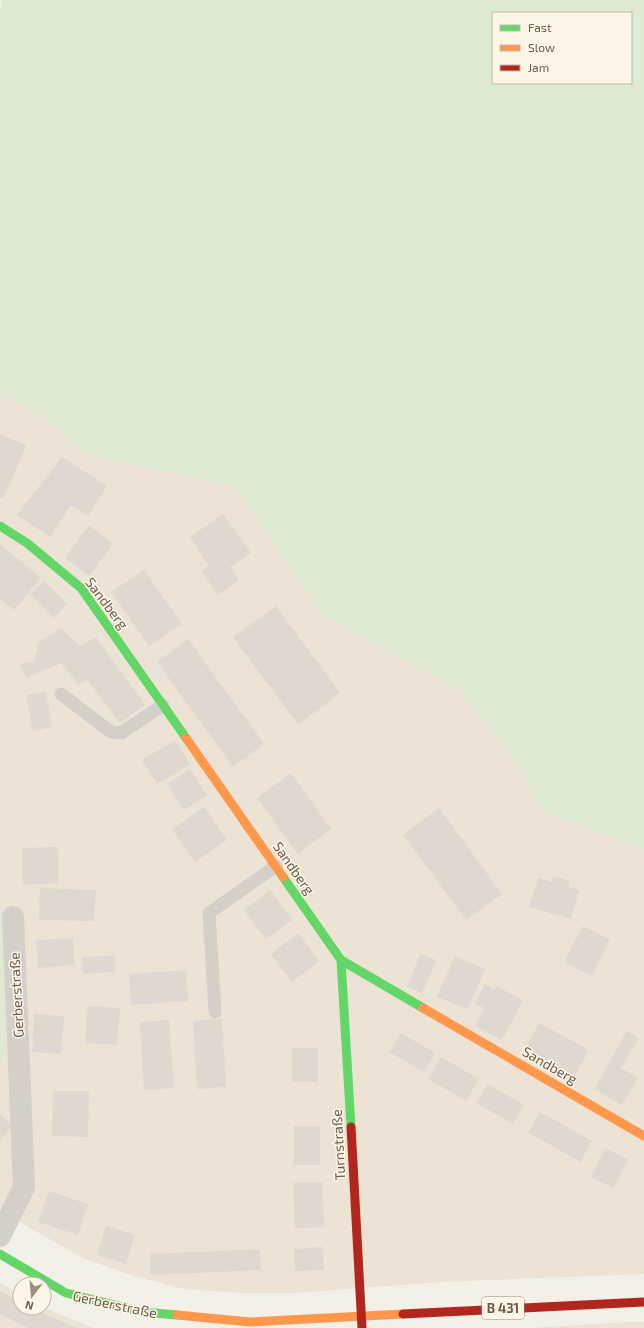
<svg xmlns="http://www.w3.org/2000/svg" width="644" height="1328" font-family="'Exo 2',sans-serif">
  <rect width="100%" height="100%" fill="#f3f0e7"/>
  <path fill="#ece3d4" d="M 0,393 L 42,415 L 87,454 L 236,487 L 321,614 L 457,688 L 506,747 L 543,811 L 644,849 L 644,1274 L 441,1282 L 295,1293 L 241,1293 L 184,1289 L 134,1276 L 85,1259 L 28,1227 L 0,1208 Z
    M 0,1283 L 20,1295 L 20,1308 L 44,1308 L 94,1328 L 0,1328 Z
    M 629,1322 L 644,1322 L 644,1328 L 528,1328 Z"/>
  <path fill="#deead2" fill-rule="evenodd" d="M 2,0 L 644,0 L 644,849 L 543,811 L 506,747 L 457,688 L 321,614 L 236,487 L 87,454 L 42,415 L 0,393 L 0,11 ZM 493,13 L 631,13 L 631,83 L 493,83 Z
    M 0,899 L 2,900 L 5,1059 L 0,1062 Z"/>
  <path fill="#dfd8d0" d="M 0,434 L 26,445 L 4,498 L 0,497 Z
    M 62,457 L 107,486 L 88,516 L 71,505 L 50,537 L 17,515 Z
    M 223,514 L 251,553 L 230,567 L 239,580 L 218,595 L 201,571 L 209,566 L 190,537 Z
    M 89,525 L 113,544 L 89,576 L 65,558 Z
    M 0,544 L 41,578 L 14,610 L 0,599 Z
    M 144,570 L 182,624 L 149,646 L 111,592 Z
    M 44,581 L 67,604 L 54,618 L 30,594 Z
    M 276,606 L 340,693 L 298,725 L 233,637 Z
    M 61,628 L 80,646 L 96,637 L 145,705 L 120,723 L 87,679 L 79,685 L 61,663 L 26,678 L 20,664 L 34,661 L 39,642 Z
    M 188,639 L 264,744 L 233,767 L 157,662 Z
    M 46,691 L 52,727 L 33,731 L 26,695 Z
    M 175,740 L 190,764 L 157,784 L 142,760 Z
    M 190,769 L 207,795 L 184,810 L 167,784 Z
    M 291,773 L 331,829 L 298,854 L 257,798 Z
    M 204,807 L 227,840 L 195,862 L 172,829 Z
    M 439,808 L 502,894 L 466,920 L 403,835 Z
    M 58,847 L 59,883 L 23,885 L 22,848 Z
    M 553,876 L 570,881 L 568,887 L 579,890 L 571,919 L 529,907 L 538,878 L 552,882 Z
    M 40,888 L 96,890 L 94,921 L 39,920 Z
    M 270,890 L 292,920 L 266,939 L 244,910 Z
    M 583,926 L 610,940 L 591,976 L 564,962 Z
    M 298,933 L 319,961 L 292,982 L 271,954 Z
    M 73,938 L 74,965 L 38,968 L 36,940 Z
    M 420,954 L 436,960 L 422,993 L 407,987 Z
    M 115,956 L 115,972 L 83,974 L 82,957 Z
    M 455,956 L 485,969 L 468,1009 L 437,997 Z
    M 186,970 L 188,1001 L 131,1005 L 129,974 Z
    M 485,984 L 494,989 L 496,986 L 523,1000 L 502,1040 L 475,1026 L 484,1008 L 475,1004 Z
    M 88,1006 L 120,1008 L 117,1045 L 85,1043 Z
    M 34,1014 L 64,1016 L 61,1054 L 32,1052 Z
    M 222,1019 L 226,1087 L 197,1089 L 193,1021 Z
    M 169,1020 L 174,1088 L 144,1090 L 140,1022 Z
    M 539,1023 L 589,1050 L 575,1076 L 525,1050 Z
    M 627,1031 L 639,1038 L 621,1068 L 638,1078 L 622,1105 L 594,1089 Z
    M 401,1033 L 435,1053 L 424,1072 L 389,1052 Z
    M 292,1048 L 318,1048 L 318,1082 L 292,1082 Z
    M 441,1057 L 479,1079 L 466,1101 L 428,1079 Z
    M 488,1084 L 524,1105 L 513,1124 L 476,1103 Z
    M 53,1091 L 89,1091 L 88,1137 L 52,1136 Z
    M 540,1112 L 592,1141 L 580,1162 L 528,1132 Z
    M 0,1114 L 13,1127 L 0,1140 Z
    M 294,1126 L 320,1126 L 320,1165 L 294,1165 Z
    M 605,1148 L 628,1159 L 614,1188 L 591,1177 Z
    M 322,1182 L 324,1227 L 295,1228 L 293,1183 Z
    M 49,1191 L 88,1204 L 78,1235 L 38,1222 Z
    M 106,1226 L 135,1235 L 126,1264 L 97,1255 Z
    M 323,1247 L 324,1270 L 295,1271 L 294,1249 Z
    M 260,1249 L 261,1270 L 151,1275 L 150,1254 Z
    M 0,1291 L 20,1302 L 20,1308 L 31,1308 L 76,1328 L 28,1328 L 0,1314 Z"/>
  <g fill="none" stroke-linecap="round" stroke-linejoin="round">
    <path stroke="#d5cfca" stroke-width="13" d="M 61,694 L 111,732 L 121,733 L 163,705
      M 215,1012 L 209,913 L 276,866"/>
    <path stroke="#d5cfca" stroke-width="22" d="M 0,1236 L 24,1187 L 13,917"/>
    <path stroke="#63d668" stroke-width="9" d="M 0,526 L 27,543 L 81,588 L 186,738
      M 283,877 L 341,960 L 423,1008
      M 341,960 L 351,1127
      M 0,1254 L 66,1293 L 143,1312 L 177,1315"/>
    <path stroke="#ff974d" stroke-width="9" d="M 186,738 L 283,877
      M 423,1008 L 644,1136
      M 177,1315 L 250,1322 L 403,1314"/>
    <path stroke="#b3261e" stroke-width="9" d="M 351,1127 L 362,1328
      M 403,1314 L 644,1302"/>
  </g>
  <g text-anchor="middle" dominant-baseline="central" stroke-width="3" stroke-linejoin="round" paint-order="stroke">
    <rect fill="#fdf6e6" stroke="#99897a" stroke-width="1" x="482" y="1297" width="42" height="22" rx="3"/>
    <g font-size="13" font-weight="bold" fill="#6e5a4b">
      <text x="503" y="1308">B 431</text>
    </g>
    <g font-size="14" fill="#6e5a4b" stroke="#fdf6e6">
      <text transform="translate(107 603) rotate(53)">Sandberg</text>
      <text transform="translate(294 868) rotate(55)">Sandberg</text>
      <text transform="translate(16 995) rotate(-93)">Gerberstraße</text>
      <text transform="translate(550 1065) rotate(30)">Sandberg</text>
      <text transform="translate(338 1145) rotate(-93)">Turnstraße</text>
      <text transform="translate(115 1304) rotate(12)">Gerberstraße</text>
    </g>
  </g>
  <rect x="492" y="12" width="140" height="72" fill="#fdf6e6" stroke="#c4b8a8"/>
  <rect x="500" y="25" width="20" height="6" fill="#63d668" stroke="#c4b8a8"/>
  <text x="528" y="32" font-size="12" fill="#6e5a4b">Fast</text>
  <rect x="500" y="45" width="20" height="6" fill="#ff974d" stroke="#c4b8a8"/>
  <text x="528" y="52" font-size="12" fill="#6e5a4b">Slow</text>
  <rect x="500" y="65" width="20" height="6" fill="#b3261e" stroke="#c4b8a8"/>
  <text x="528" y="72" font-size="12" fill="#6e5a4b">Jam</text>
  <g transform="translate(32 1296) rotate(196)"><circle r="19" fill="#fdf6e6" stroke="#c4b8a8"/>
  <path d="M0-3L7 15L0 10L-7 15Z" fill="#9d8e82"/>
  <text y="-6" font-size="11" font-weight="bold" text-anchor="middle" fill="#6e5a4b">N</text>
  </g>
</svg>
